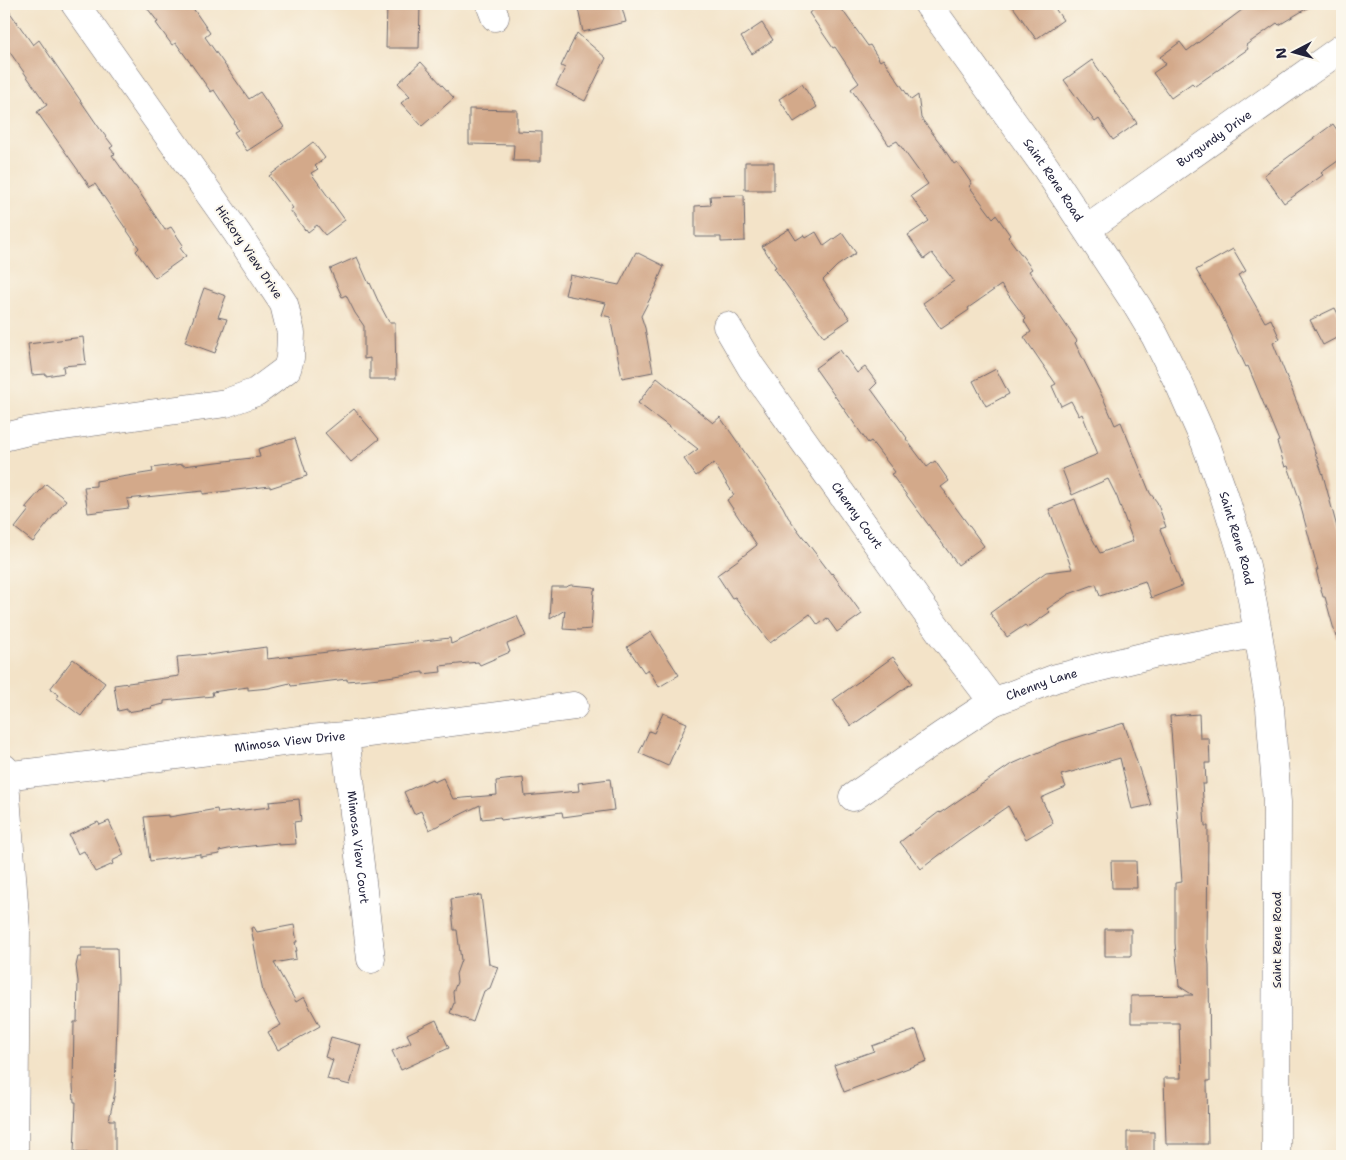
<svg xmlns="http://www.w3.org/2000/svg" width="1346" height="1160" font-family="'Shantell Sans',sans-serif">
  <rect width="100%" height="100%" fill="#fbf7ec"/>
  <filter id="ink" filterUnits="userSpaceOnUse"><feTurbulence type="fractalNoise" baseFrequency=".02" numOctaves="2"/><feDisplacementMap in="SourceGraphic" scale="10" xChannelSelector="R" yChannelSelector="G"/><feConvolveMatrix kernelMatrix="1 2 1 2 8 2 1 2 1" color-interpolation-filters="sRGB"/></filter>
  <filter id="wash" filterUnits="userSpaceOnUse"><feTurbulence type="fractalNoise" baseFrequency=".0096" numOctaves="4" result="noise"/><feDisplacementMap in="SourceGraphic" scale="20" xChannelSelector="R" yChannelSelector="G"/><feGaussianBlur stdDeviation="1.12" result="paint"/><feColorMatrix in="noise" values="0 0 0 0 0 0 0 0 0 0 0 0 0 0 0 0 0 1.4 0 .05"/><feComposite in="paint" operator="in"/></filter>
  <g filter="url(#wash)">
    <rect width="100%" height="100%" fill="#f3e3c8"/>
    <g id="blocks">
      <path fill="#d3a98a" d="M 4,4 L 33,45 L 39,40 L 100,129 L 113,146 L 110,148 L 115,154 L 112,155 L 134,186 L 135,186 L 165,230 L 171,227 L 183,245 L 180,248 L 186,256 L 155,278 L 136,251 L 139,248 L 95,184 L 90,187 L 37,112 L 47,105 L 4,44 Z
        M 144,4 L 190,4 L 210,33 L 205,37 L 249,99 L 260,92 L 284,127 L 247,151 L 234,132 L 238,130 L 234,123 L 235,122 L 214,90 L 211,92 L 176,43 L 172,45 L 156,23 L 158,22 Z
        M 387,4 L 420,4 L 419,48 L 386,48 Z
        M 577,4 L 621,4 L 626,22 L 583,32 Z
        M 822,4 L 838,4 L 868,46 L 870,45 L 880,61 L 883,59 L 911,100 L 918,95 L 921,118 L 940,143 L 954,164 L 957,162 L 972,184 L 969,186 L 993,218 L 996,215 L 1010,235 L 1008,237 L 1032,269 L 1029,271 L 1077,341 L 1075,343 L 1104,400 L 1115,425 L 1121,422 L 1150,493 L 1157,502 L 1166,527 L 1160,529 L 1182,586 L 1151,598 L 1145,581 L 1100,596 L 1096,584 L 1069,594 L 1047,609 L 1050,612 L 1027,628 L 1025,625 L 1007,637 L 990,613 L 1046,572 L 1072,569 L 1049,509 L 1075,499 L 1084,523 L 1100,553 L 1133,541 L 1117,497 L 1108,479 L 1072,495 L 1062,469 L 1098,454 L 1082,414 L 1079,416 L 1071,401 L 1061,406 L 1052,386 L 1056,384 L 1024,337 L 1031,332 L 1024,321 L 1026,319 L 1001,285 L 968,308 L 969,310 L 941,329 L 923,303 L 954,281 L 932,253 L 924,259 L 908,235 L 929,221 L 911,196 L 928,184 L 897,141 L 889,145 L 851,89 L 859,83 L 835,47 L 833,48 L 809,13 Z
        M 1011,4 L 1052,4 L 1063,20 L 1036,39 Z
        M 1250,4 L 1314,4 L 1279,25 L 1277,23 L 1246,45 L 1248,49 L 1195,86 L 1192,83 L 1171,98 L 1153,73 L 1166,64 L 1160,57 L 1180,42 L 1187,51 Z
        M 762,23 L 773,40 L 752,54 L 741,37 Z
        M 577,33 L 606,58 L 585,101 L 556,86 L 565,68 L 561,66 Z
        M 1092,60 L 1137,123 L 1113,140 L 1099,119 L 1095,122 L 1064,80 Z
        M 421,62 L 454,98 L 422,126 L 401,103 L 410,96 L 398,83 Z
        M 802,84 L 817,107 L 794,122 L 779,99 Z
        M 469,109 L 517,110 L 517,131 L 541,132 L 541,161 L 513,161 L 514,145 L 469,144 Z
        M 1333,124 L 1342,137 L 1342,158 L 1321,173 L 1323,175 L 1284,203 L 1264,175 Z
        M 313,142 L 325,158 L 315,166 L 318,169 L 311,173 L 345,220 L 325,235 L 317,225 L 308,232 L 306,229 L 305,230 L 290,210 L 293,208 L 269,176 Z
        M 745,162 L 774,162 L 774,190 L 745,190 Z
        M 744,195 L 745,241 L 721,242 L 721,237 L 695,237 L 695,206 L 711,205 L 710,196 Z
        M 789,229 L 796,240 L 804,235 L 806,238 L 816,232 L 824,246 L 842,233 L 856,253 L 837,266 L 823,280 L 850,319 L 824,337 L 774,268 L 776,267 L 762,246 Z
        M 1233,249 L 1246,271 L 1238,275 L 1265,322 L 1271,319 L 1280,339 L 1273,343 L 1300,410 L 1323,475 L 1342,546 L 1342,637 L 1336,637 L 1325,597 L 1323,597 L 1316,570 L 1318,570 L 1300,504 L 1301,504 L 1288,466 L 1285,467 L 1277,442 L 1279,441 L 1248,366 L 1246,367 L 1218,307 L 1196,270 Z
        M 636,252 L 664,266 L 656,285 L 657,285 L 641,316 L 645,328 L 653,372 L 622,378 L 610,317 L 602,315 L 606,303 L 565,295 L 570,275 L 619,285 Z
        M 357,257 L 369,284 L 370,283 L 379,303 L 389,322 L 395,322 L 396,379 L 370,379 L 370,358 L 364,359 L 364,326 L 355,313 L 346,295 L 342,297 L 330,269 Z
        M 204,288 L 226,296 L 218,317 L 227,319 L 215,353 L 185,342 Z
        M 1335,308 L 1342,322 L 1342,335 L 1323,345 L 1310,320 Z
        M 83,337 L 86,364 L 63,366 L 64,373 L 46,376 L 46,374 L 32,375 L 28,344 Z
        M 840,350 L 857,373 L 865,367 L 877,383 L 871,389 L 907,438 L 906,439 L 927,467 L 935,461 L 949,481 L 941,487 L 946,493 L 945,493 L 984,546 L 958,565 L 891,474 L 895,472 L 871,441 L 868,443 L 815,368 Z
        M 996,369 L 1009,394 L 986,406 L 973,381 Z
        M 657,378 L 713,423 L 720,417 L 783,507 L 788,517 L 831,574 L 832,573 L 862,614 L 837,632 L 827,618 L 818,625 L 810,614 L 770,643 L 735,597 L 732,598 L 717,575 L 738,560 L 757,545 L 727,500 L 734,495 L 714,463 L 696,476 L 684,459 L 698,449 L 638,403 Z
        M 354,409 L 379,439 L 351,462 L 325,433 Z
        M 295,438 L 307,476 L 270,488 L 270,486 L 203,494 L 203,491 L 127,499 L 129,508 L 88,513 L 84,487 L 96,486 L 96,481 L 153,472 L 152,468 L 183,464 L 183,466 L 260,457 L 258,449 Z
        M 46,484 L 66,500 L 33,542 L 15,528 L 29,510 L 25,508 Z
        M 571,585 L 594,587 L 594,588 L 596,589 L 594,590 L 591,629 L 579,630 L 563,629 L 565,610 L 550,619 L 552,587 L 567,587 L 568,586 Z
        M 517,616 L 526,636 L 507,644 L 510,652 L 480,665 L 478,662 L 440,666 L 441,672 L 423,674 L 423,672 L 380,678 L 347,681 L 347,679 L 291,686 L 290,683 L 269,688 L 248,690 L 248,687 L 212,692 L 213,696 L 164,701 L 164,704 L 151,707 L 152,708 L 127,712 L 127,709 L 118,711 L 114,685 L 179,676 L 177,657 L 209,654 L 209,655 L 266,647 L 267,659 L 450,638 L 451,644 Z
        M 651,632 L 679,675 L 659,687 L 648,669 L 644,672 L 627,647 Z
        M 893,657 L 912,683 L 851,726 L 833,700 Z
        M 73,659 L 105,683 L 81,716 L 57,698 L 59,695 L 50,689 Z
        M 663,713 L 687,723 L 668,766 L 639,753 L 649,731 L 654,733 Z
        M 1199,714 L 1200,738 L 1209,738 L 1210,763 L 1205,763 L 1206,784 L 1202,784 L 1205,826 L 1208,826 L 1207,947 L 1209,965 L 1210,1081 L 1207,1081 L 1208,1144 L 1166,1144 L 1164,1078 L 1181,1078 L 1179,1023 L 1131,1023 L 1131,996 L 1193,995 L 1179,986 L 1175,943 L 1175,883 L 1182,882 L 1170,716 Z
        M 1124,723 L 1151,805 L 1132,809 L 1120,758 L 1061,775 L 1066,787 L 1041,798 L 1053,823 L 1026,839 L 1008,806 L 959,840 L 921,869 L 900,842 L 939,812 L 940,813 L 1010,765 L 1062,742 Z
        M 443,778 L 453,799 L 497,795 L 496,781 L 523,778 L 525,796 L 579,791 L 578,783 L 610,779 L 614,810 L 563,817 L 562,812 L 501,820 L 500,817 L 482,819 L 480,805 L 429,830 L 421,811 L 414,814 L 404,792 L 432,779 L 434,782 Z
        M 299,799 L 301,821 L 294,822 L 296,844 L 278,845 L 278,843 L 233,848 L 219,851 L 220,854 L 200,857 L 200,854 L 150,861 L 144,817 L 169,815 L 169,817 L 217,809 L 218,813 L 270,807 L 269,802 Z
        M 109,821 L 124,855 L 112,861 L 113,864 L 95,872 L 84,851 L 78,854 L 69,835 L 98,822 L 100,825 Z
        M 1111,861 L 1136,861 L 1137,888 L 1112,888 Z
        M 481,895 L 489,964 L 498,967 L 490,988 L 484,991 L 473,1022 L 450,1013 L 454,1003 L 453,992 L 457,982 L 456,974 L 461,960 L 457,930 L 454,930 L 451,899 Z
        M 294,925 L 297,942 L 295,942 L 297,951 L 295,951 L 296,959 L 274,963 L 296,1002 L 304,997 L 320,1026 L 278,1050 L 268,1032 L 281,1025 L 263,992 L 251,928 L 254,927 L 257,932 Z
        M 1105,929 L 1131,929 L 1131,956 L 1105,956 Z
        M 81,948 L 117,948 L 118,979 L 115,1092 L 109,1120 L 115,1120 L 115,1153 L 74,1153 L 76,1102 L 74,1102 L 73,1085 L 74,1022 L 77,1022 L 78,981 L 76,966 L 78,957 L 81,957 Z
        M 436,1020 L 449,1048 L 401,1070 L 392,1051 L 411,1042 L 407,1034 Z
        M 916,1030 L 927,1061 L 844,1092 L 834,1065 L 874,1051 L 872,1046 Z
        M 331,1037 L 361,1045 L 350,1085 L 327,1079 L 333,1060 L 325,1057 Z
        M 1127,1132 L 1154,1132 L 1154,1156 L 1127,1156 Z"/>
    </g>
  </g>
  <g filter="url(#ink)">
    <use href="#blocks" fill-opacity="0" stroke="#6b666c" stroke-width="1"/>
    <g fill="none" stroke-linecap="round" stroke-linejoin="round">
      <defs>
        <g id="minor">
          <path d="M 490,4 L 495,17"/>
          <path id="s1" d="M 928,4 L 1046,168 L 1137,306 L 1155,336 L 1181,388 L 1205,442 L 1224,495 L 1246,566 L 1258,633 L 1270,708 L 1277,802 L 1276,1156"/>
          <path id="s2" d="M 1087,229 L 1342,48"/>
          <path id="s3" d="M 727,326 L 751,367 L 943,636 L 993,702"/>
          <path d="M 4,437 L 29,431 L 226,403 L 256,392 L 287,369 L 290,358 L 291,333 L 284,304 L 237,233 L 75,4"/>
          <path id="s4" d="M 345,736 L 371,959"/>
          <path d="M 4,768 L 16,930 L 14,1156"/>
          <path id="s5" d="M 4,776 L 308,739 L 345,736 L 574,706"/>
          <path id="s6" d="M 853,797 L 941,736 L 993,702 L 1056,678 L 1158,653 L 1258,633"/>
        </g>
      </defs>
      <use href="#minor" stroke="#6b666c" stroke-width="29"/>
      <use href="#minor" stroke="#fff" stroke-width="28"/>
    </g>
  </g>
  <g text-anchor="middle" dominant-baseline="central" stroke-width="4" stroke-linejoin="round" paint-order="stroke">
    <g font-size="12" fill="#22223b" stroke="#fbf7ec">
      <text stroke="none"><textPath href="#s2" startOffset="156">Burgundy Drive</textPath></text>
      <text stroke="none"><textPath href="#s1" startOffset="216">Saint Rene Road</textPath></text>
      <text transform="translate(249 252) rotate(56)">Hickory View Drive</text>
      <text stroke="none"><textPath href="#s3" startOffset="230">Chenny Court</textPath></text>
      <text stroke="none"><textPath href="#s1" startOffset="621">Saint Rene Road</textPath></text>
      <text stroke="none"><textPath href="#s6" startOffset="221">Chenny Lane</textPath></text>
      <text stroke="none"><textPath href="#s5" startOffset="288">Mimosa View Drive</textPath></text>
      <text stroke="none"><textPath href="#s4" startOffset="112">Mimosa View Court</textPath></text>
      <text transform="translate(1277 940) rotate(-90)">Saint Rene Road</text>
    </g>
  </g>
  <rect width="1346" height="1160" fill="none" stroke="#fbf7ec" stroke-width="20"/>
  <g transform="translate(1294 52) rotate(264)" stroke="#fbf7ec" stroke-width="4" paint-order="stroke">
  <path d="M0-4L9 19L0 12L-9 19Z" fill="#22223b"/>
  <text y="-8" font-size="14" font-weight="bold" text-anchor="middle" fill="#22223b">N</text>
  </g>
</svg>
